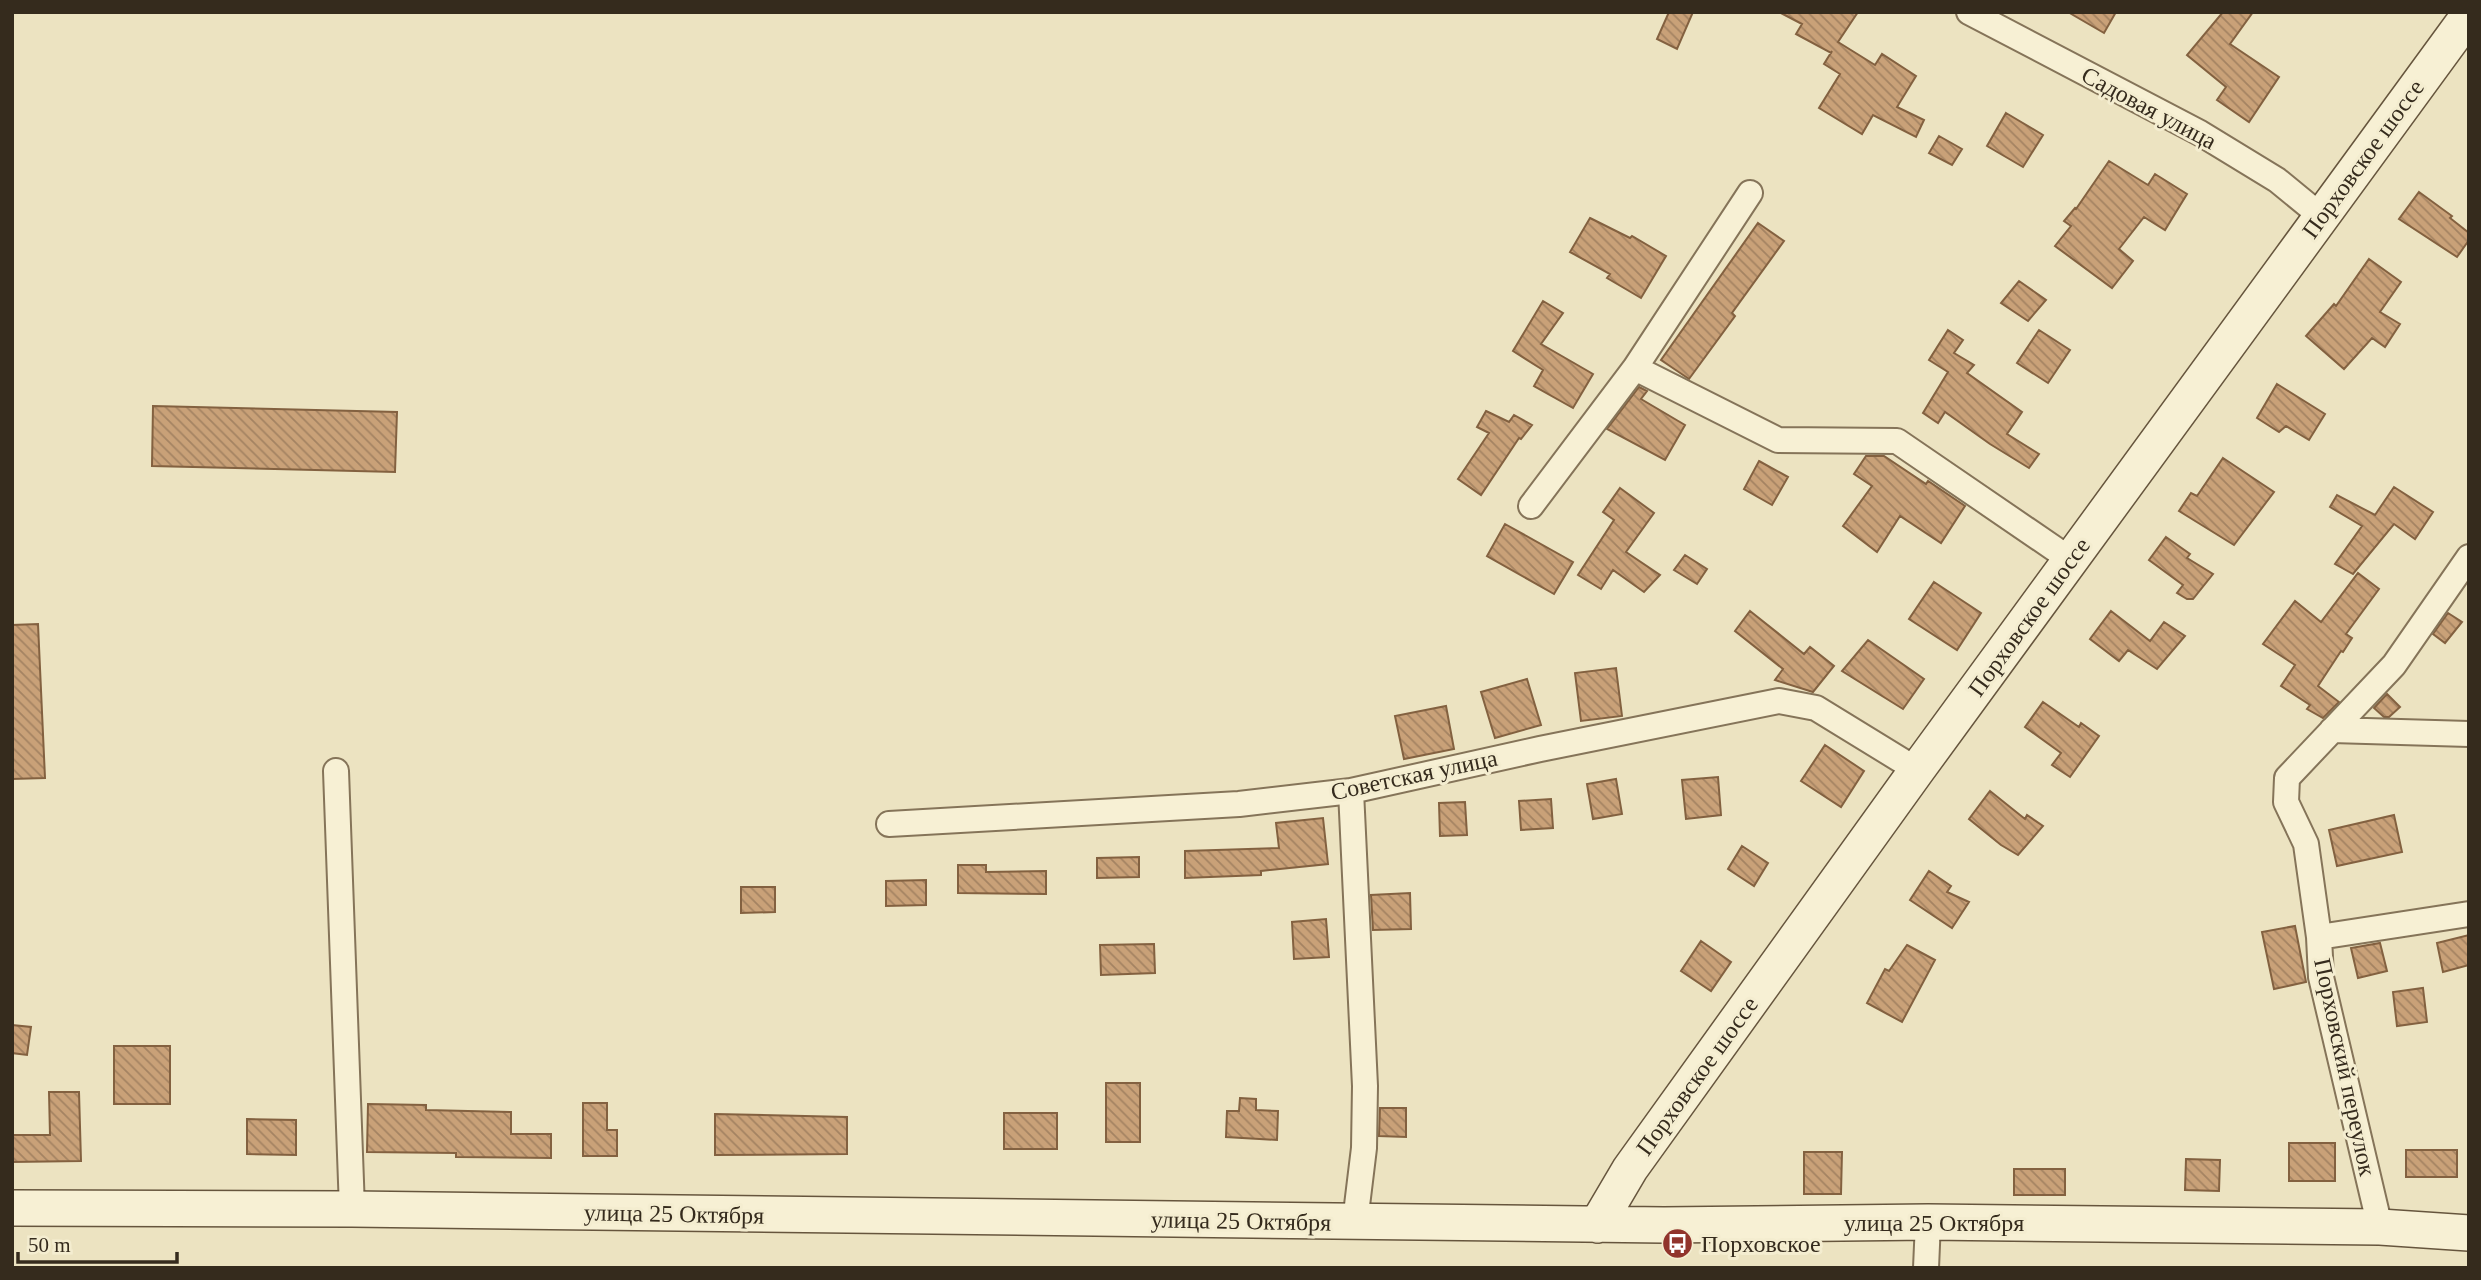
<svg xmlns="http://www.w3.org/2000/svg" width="2481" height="1280" font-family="'Times New Roman',serif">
  <defs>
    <pattern id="building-back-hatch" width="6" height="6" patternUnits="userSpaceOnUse" patternTransform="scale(1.75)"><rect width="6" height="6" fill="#c9a178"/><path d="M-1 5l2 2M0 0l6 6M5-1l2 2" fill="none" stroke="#a48362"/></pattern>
  </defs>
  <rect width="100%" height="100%" fill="#ece3c1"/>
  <path fill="url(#building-back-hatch)" stroke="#836140" stroke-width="2" d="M 1669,12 L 1693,12 L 1677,49 L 1657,39 Z
    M 1779,12 L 1858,12 L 1838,42 L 1875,65 L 1882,54 L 1916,76 L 1897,107 L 1924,120 L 1916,137 L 1873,115 L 1862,134 L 1819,108 L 1840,74 L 1824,64 L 1832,51 L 1831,53 L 1796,34 L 1802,24 Z
    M 2068,12 L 2116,12 L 2104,33 Z
    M 2223,12 L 2253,12 L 2230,44 L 2279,77 L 2249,122 L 2217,100 L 2226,87 L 2187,55 Z
    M 2006,113 L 2043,135 L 2023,167 L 1987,146 Z
    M 1939,136 L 1962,149 L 1952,165 L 1929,153 Z
    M 2109,161 L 2148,185 L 2155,174 L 2187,194 L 2165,230 L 2144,217 L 2119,249 L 2133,261 L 2112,288 L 2055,246 L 2071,226 L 2064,221 L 2075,208 L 2076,209 Z
    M 2419,192 L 2452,216 L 2450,218 L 2469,233 L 2469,240 L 2457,257 L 2399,219 Z
    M 1590,218 L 1630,238 L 1632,236 L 1666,256 L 1641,298 L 1607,278 L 1610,274 L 1570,252 Z
    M 1758,223 L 1784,241 L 1732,313 L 1735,316 L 1689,379 L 1661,360 Z
    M 2369,259 L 2401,282 L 2380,312 L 2400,324 L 2385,347 L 2372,338 L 2344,369 L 2306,336 L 2334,304 L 2336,306 Z
    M 2019,281 L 2046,300 L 2028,321 L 2001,303 Z
    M 1543,301 L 1563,313 L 1541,344 L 1593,374 L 1573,408 L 1534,386 L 1543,370 L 1513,351 Z
    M 1948,330 L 1963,340 L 1954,353 L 1974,365 L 1967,373 L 2022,412 L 2007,434 L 2039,454 L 2029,468 L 1990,444 L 1945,412 L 1938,423 L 1923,413 L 1948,372 L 1929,360 Z
    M 2039,330 L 2070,350 L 2048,383 L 2017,363 Z
    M 2277,384 L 2325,414 L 2309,440 L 2286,426 L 2279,432 L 2257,418 Z
    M 1639,387 L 1647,391 L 1641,399 L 1685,425 L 1665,460 L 1607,429 Z
    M 153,406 L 397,412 L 395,472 L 152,466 Z
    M 1486,411 L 1509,422 L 1514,415 L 1532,425 L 1521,439 L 1519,438 L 1481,495 L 1458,479 L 1489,433 L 1477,427 Z
    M 1866,456 L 1884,456 L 1926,484 L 1928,481 L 1965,506 L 1941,543 L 1900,516 L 1877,552 L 1843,526 L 1872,486 L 1854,474 Z
    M 2223,458 L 2274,492 L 2234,545 L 2179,511 L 2191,493 L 2197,496 Z
    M 1759,461 L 1788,477 L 1772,505 L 1744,489 Z
    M 2394,487 L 2433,512 L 2415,539 L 2394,524 L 2353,574 L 2335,564 L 2362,526 L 2330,507 L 2337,495 L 2375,515 Z
    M 1620,488 L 1654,513 L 1626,552 L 1660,575 L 1644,592 L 1613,570 L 1601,589 L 1578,575 L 1614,520 L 1603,512 Z
    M 1505,524 L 1573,562 L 1554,594 L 1487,556 Z
    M 2166,537 L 2190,554 L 2187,558 L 2213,574 L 2193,599 L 2187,599 L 2177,593 L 2183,585 L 2149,560 Z
    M 1685,555 L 1707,569 L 1697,584 L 1674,570 Z
    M 2358,573 L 2379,589 L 2346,634 L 2352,638 L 2343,652 L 2341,651 L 2318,686 L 2339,702 L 2323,718 L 2307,709 L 2310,705 L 2281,686 L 2295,665 L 2263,644 L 2295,601 L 2321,622 Z
    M 1934,582 L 1981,613 L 1957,650 L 1909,619 Z
    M 1750,611 L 1804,654 L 1810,647 L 1834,666 L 1813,692 L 1775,680 L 1783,669 L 1735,631 Z
    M 2111,611 L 2150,641 L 2164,622 L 2185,636 L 2157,669 L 2128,650 L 2119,661 L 2090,639 Z
    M 2448,613 L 2462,622 L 2445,643 L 2433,634 Z
    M 38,624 L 45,778 L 12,779 L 12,625 Z
    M 1868,640 L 1924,679 L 1903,709 L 1842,671 Z
    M 1616,668 L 1622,716 L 1581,721 L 1575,673 Z
    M 1527,679 L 1541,725 L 1495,738 L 1481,692 Z
    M 2387,694 L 2400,707 L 2389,717 L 2384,717 L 2374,708 Z
    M 2043,702 L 2079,727 L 2081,723 L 2099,736 L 2070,777 L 2052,765 L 2061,753 L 2025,727 Z
    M 1446,706 L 1454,749 L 1404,759 L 1395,716 Z
    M 1825,745 L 1864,771 L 1841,807 L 1801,781 Z
    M 1718,777 L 1721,815 L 1686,819 L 1682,780 Z
    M 1616,779 L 1622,814 L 1593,819 L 1587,784 Z
    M 1990,791 L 2025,819 L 2027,815 L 2043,826 L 2018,855 L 2001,845 L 1969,819 Z
    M 1551,799 L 1553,828 L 1521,830 L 1519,801 Z
    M 1465,802 L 1467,835 L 1440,836 L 1439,803 Z
    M 2394,815 L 2402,852 L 2337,866 L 2329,830 Z
    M 1323,818 L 1328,864 L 1261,871 L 1261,875 L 1185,878 L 1185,851 L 1279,848 L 1276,823 Z
    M 1742,846 L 1768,863 L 1754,886 L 1728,869 Z
    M 1139,857 L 1139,877 L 1097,878 L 1097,858 Z
    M 958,865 L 986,865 L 986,872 L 1046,871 L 1046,894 L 958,893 Z
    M 1929,871 L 1951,886 L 1947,892 L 1969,902 L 1952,928 L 1910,900 Z
    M 926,880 L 926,905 L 886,906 L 886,881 Z
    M 741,887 L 775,887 L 775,912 L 741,913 Z
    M 1410,893 L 1411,929 L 1373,930 L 1371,895 Z
    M 1326,919 L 1329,957 L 1294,959 L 1292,922 Z
    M 2295,926 L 2306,982 L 2274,989 L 2262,932 Z
    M 2469,935 L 2469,965 L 2443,972 L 2437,943 Z
    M 1701,941 L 1731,962 L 1711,991 L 1681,971 Z
    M 2380,943 L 2387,971 L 2358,978 L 2351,948 Z
    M 1154,944 L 1155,973 L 1101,975 L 1100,945 Z
    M 1907,945 L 1935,960 L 1902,1022 L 1867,1003 L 1885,969 L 1889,971 Z
    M 2423,988 L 2427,1022 L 2397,1026 L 2393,992 Z
    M 12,1025 L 31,1027 L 27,1055 L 12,1053 Z
    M 114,1046 L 170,1046 L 170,1104 L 114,1104 Z
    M 1106,1083 L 1140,1083 L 1140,1142 L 1106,1142 Z
    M 49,1092 L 79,1092 L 81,1161 L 12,1162 L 12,1135 L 50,1135 Z
    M 1240,1098 L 1256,1099 L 1256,1110 L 1278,1111 L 1277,1140 L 1226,1137 L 1227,1111 L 1239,1111 Z
    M 583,1103 L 607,1103 L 607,1130 L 617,1130 L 617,1156 L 583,1156 Z
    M 368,1104 L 426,1105 L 426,1110 L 511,1112 L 511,1134 L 551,1134 L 551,1158 L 456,1157 L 456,1153 L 367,1152 Z
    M 1380,1108 L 1406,1108 L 1406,1137 L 1379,1136 Z
    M 1004,1113 L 1057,1113 L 1057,1149 L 1004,1149 Z
    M 715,1114 L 847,1117 L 847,1154 L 715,1155 Z
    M 247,1119 L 296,1120 L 296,1155 L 247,1154 Z
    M 2289,1143 L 2335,1143 L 2335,1181 L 2289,1181 Z
    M 2406,1150 L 2457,1150 L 2457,1177 L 2406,1177 Z
    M 1804,1152 L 1842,1152 L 1841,1194 L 1804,1194 Z
    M 2186,1159 L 2220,1160 L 2219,1191 L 2185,1190 Z
    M 2014,1169 L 2065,1169 L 2065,1195 L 2014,1195 Z"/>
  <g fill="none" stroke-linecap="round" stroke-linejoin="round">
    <defs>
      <path id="street" d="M 1969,12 L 2200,133 L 2277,180 L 2321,216
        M 1635,368 L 1750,193
        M 1531,506 L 1635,368 L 1778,440 L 1897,441 L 2071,560
        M 2332,730 L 2469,734
        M 336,771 L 352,1209
        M 1351,791 L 1365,1086 L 1364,1148 L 1355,1222
        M 889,824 L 1239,804 L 1351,791 L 1540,749 L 1779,701 L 1816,708 L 1917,770
        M 2319,937 L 2469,914
        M 2380,1227 L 2321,977 L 2319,937 L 2306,844 L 2286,802 L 2287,778 L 2394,665 L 2469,557
        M 1926,1268 L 1928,1222"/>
      <path id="secondary" d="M 12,1208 L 352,1209 L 1664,1225 L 1928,1222 L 2380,1227 L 2469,1233
        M 1597,1225 L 1630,1169 L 1917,770 L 2469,15"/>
    </defs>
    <use href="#street" stroke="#857459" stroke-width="28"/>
    <use href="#secondary" stroke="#66553d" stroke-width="38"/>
    <use href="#street" stroke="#f7f0d4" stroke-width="24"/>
    <use href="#secondary" stroke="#f7f0d4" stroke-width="35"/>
  </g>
  <defs>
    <symbol id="bus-disc" viewBox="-11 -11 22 22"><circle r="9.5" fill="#91342c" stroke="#f4edd0"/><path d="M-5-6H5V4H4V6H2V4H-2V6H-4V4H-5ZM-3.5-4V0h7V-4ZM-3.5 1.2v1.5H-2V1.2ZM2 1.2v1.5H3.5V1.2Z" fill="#fff"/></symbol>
  </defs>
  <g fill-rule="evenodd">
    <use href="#bus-disc" x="1660" y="1226" width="35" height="35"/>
  </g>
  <g text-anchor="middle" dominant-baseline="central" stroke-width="6" stroke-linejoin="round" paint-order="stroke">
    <g font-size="24" fill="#352b1d" stroke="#f4edd0">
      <text transform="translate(2149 108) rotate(28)">Садовая улица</text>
      <text transform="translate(2363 159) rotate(-54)">Порховское шоссе</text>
      <text transform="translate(2029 617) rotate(-54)">Порховское шоссе</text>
      <text transform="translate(1414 775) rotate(-12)">Советская улица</text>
      <text transform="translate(2345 1067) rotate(78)">Порховский переулок</text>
      <text transform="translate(1697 1076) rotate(-54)">Порховское шоссе</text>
      <text transform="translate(674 1214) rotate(1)">улица 25 Октября</text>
      <text transform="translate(1241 1221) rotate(1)">улица 25 Октября</text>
      <text x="1934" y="1223">улица 25 Октября</text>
    </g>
    <g font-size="24" fill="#352b1d" stroke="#f4edd0" text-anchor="start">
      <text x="1701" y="1244">Порховское</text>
    </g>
  </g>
  <rect width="2481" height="1280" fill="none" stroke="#352b1d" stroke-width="28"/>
  <path d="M18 1252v10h159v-10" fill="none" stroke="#352b1d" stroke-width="3.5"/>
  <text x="28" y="1252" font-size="21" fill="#352b1d" stroke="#f4edd0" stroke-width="5" paint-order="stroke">50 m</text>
</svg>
